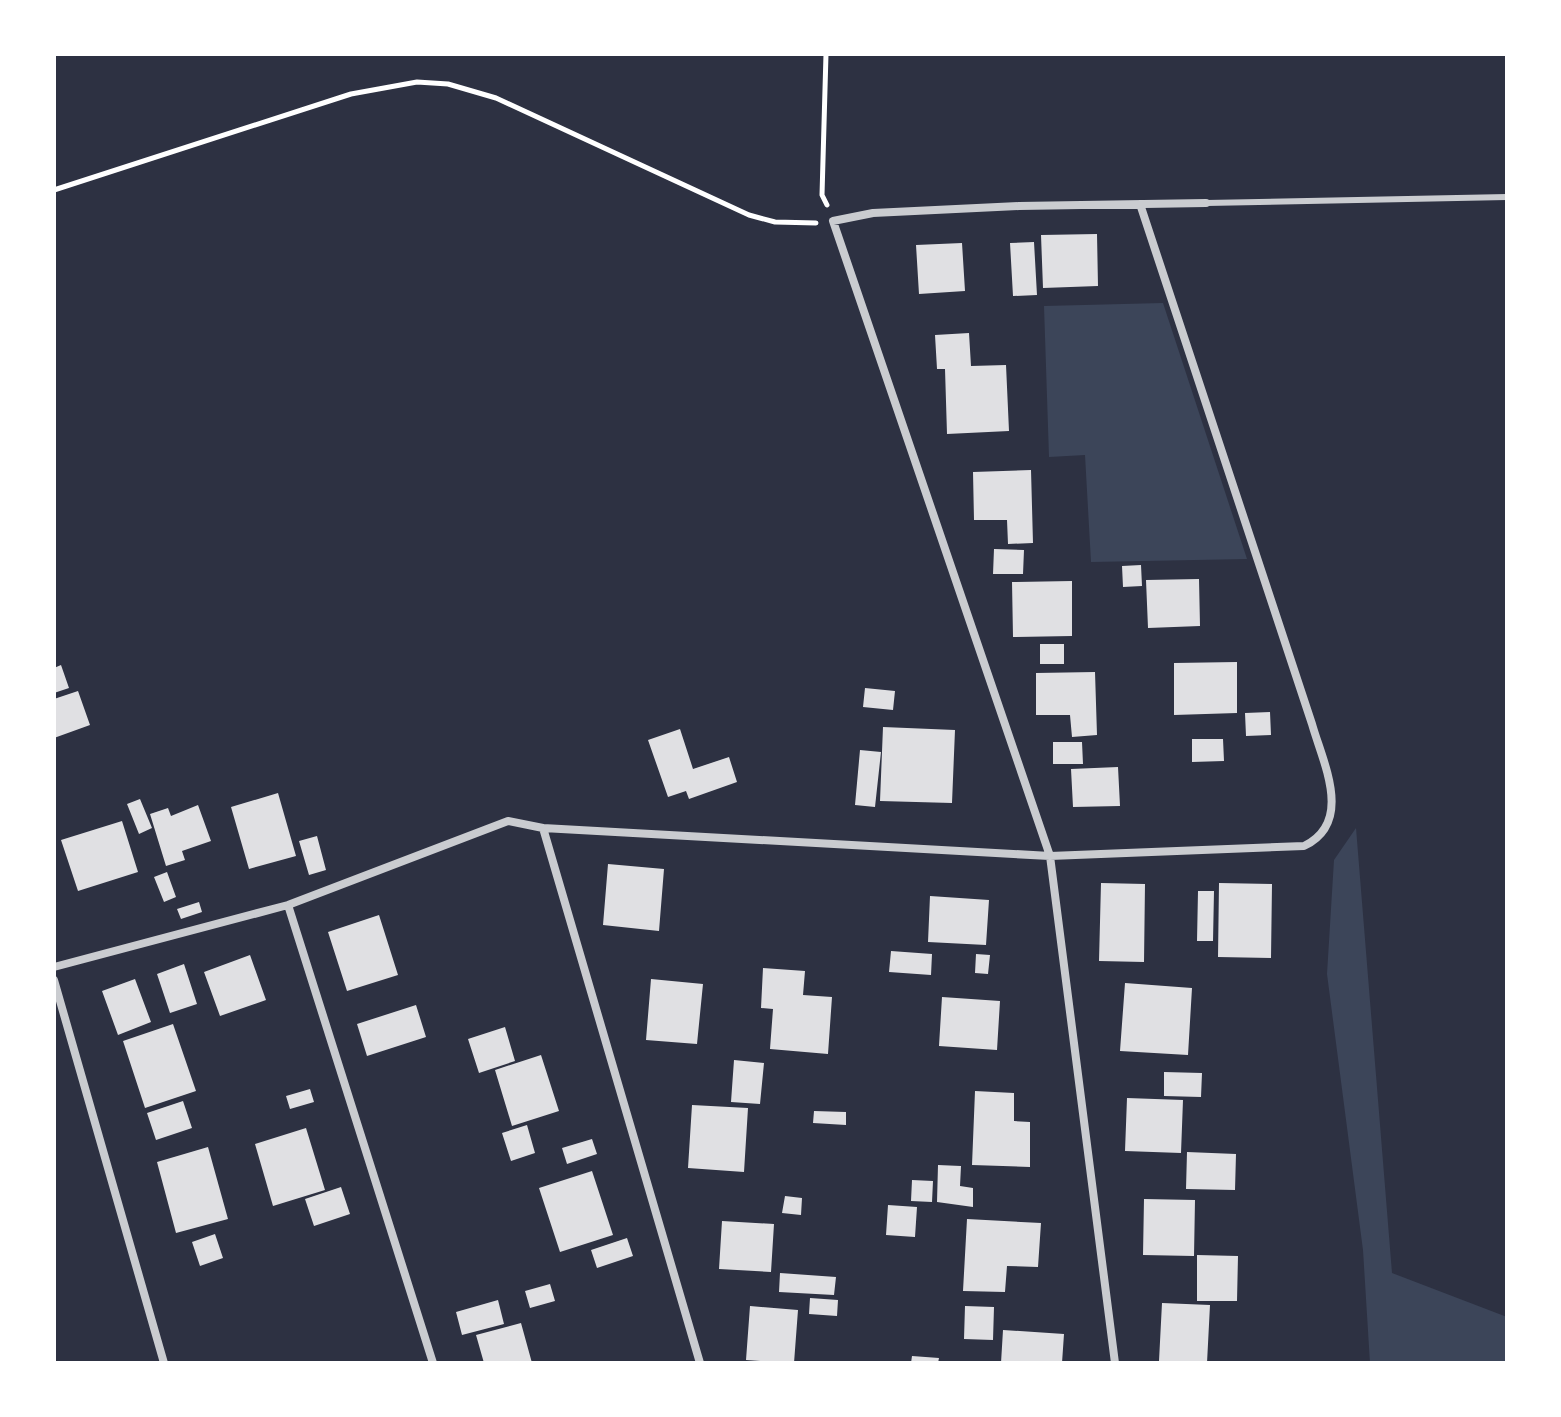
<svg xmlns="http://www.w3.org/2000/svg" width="1561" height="1417" font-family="Manrope,sans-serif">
  <rect width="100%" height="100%" fill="#2d3142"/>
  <path fill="#3c4559" d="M 1163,303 L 1247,559 L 1091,562 L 1085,455 L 1049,457 L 1044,306 Z
    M 1356,828 L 1392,1273 L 1507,1317 L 1507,1363 L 1370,1363 L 1363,1250 L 1327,974 L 1334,860 Z"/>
  <path fill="#e0e0e3" d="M 1097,234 L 1098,286 L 1043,288 L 1041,235 Z
    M 1034,242 L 1037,295 L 1013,296 L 1010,243 Z
    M 962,243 L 965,291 L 919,294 L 916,245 Z
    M 969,333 L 971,366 L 1006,365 L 1009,431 L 947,434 L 945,369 L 937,369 L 935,335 Z
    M 1031,470 L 1033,543 L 1008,544 L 1007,520 L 974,520 L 973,472 Z
    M 994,549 L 1024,550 L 1023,574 L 993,574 Z
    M 1141,565 L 1142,586 L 1123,587 L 1122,566 Z
    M 1199,579 L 1200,626 L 1148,628 L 1146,580 Z
    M 1072,581 L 1072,636 L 1013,637 L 1012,582 Z
    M 1040,644 L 1064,644 L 1064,664 L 1040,664 Z
    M 1237,662 L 1237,713 L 1174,715 L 1174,663 Z
    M 61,665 L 69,688 L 54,693 L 54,668 Z
    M 1095,672 L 1097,735 L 1072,737 L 1070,715 L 1036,715 L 1036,673 Z
    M 865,688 L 895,691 L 893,710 L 863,707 Z
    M 78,691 L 90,725 L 54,738 L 54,699 Z
    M 1270,712 L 1271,735 L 1246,736 L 1245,713 Z
    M 883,727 L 955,730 L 952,803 L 880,801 Z
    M 680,729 L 693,769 L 729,757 L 737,782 L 689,799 L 686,791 L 668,797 L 648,740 Z
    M 1192,739 L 1223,739 L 1224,761 L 1192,762 Z
    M 1053,742 L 1082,742 L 1083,764 L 1053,764 Z
    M 860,750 L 881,752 L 875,807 L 855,805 Z
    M 1118,767 L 1120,806 L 1073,807 L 1071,769 Z
    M 278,793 L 296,856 L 249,869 L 231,807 Z
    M 140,799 L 152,828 L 139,834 L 127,804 Z
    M 198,805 L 211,841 L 182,851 L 185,860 L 166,866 L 150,814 L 168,808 L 171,816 Z
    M 122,821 L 138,872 L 78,891 L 61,840 Z
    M 317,836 L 326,870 L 309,875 L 299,841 Z
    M 608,864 L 664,869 L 659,931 L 603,925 Z
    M 167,872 L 176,897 L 164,902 L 154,877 Z
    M 1101,883 L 1145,884 L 1144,962 L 1099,961 Z
    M 1219,883 L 1272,884 L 1271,958 L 1218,957 Z
    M 1198,891 L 1214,891 L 1213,941 L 1197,941 Z
    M 930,896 L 989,900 L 986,945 L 928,942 Z
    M 199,902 L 202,912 L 181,919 L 177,909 Z
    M 379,915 L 398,975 L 347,991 L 328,932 Z
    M 891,951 L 932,954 L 931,975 L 889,972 Z
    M 976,954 L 990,955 L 988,974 L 975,973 Z
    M 250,955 L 266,1000 L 220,1016 L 204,972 Z
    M 184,964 L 197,1004 L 170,1013 L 157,974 Z
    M 763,968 L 805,971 L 803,995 L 832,997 L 828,1054 L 770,1049 L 773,1009 L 761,1008 Z
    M 135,979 L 151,1022 L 118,1035 L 102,991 Z
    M 651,979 L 703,984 L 697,1044 L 646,1040 Z
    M 1125,983 L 1192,988 L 1188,1055 L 1120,1051 Z
    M 942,997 L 1000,1001 L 997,1050 L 939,1046 Z
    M 416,1005 L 426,1037 L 367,1056 L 357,1024 Z
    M 173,1024 L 196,1091 L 145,1108 L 123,1041 Z
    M 505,1027 L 515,1061 L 479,1073 L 468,1039 Z
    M 541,1055 L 559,1111 L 512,1126 L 495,1070 Z
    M 734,1060 L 764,1063 L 760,1104 L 731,1102 Z
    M 1164,1072 L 1202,1073 L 1201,1097 L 1164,1096 Z
    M 310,1089 L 314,1102 L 290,1109 L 286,1096 Z
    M 975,1091 L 1014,1093 L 1014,1121 L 1030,1122 L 1030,1167 L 972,1165 Z
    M 1127,1098 L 1183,1100 L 1181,1153 L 1125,1151 Z
    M 183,1101 L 192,1128 L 156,1140 L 147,1113 Z
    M 692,1105 L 748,1108 L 744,1172 L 688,1168 Z
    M 814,1111 L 846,1112 L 846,1125 L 813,1123 Z
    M 527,1125 L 535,1153 L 511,1161 L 502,1133 Z
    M 306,1128 L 325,1190 L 273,1206 L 255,1144 Z
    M 592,1139 L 597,1154 L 567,1164 L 562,1148 Z
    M 208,1147 L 228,1219 L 176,1233 L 157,1162 Z
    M 1187,1152 L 1236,1154 L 1235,1190 L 1186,1189 Z
    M 938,1165 L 961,1166 L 960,1186 L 973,1188 L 973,1207 L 937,1202 Z
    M 592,1171 L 613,1235 L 560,1252 L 539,1188 Z
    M 912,1180 L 933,1181 L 932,1202 L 911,1201 Z
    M 341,1187 L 350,1214 L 314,1226 L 305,1199 Z
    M 785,1196 L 802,1198 L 801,1215 L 782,1213 Z
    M 1144,1199 L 1195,1200 L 1194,1256 L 1143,1255 Z
    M 888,1205 L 917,1207 L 915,1237 L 886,1235 Z
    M 967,1219 L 1041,1223 L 1038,1267 L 1007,1266 L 1005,1292 L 963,1291 Z
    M 722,1221 L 774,1224 L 771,1272 L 719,1269 Z
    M 215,1234 L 223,1258 L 200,1266 L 192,1242 Z
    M 627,1238 L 633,1256 L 597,1268 L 591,1250 Z
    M 1197,1255 L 1238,1256 L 1237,1301 L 1197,1301 Z
    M 780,1273 L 836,1277 L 834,1295 L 779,1292 Z
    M 550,1284 L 555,1301 L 530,1308 L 525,1291 Z
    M 810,1298 L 838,1300 L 837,1316 L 809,1314 Z
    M 498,1300 L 504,1324 L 462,1335 L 456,1312 Z
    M 1162,1303 L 1210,1305 L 1207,1363 L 1159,1361 Z
    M 750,1306 L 798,1310 L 794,1363 L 746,1360 Z
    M 965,1306 L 994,1307 L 993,1340 L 964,1339 Z
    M 521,1323 L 532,1363 L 484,1363 L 476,1335 Z
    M 1003,1330 L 1064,1334 L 1062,1363 L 1001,1363 Z
    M 912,1356 L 939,1358 L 938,1363 L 911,1363 Z"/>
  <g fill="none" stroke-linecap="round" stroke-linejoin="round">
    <path stroke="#fff" stroke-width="5" d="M 826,54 L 822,195 L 827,205
      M 54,190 L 351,94 L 417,82 L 448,84 L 496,98 L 749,215 L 775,222 L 816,223"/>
    <path stroke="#caccd0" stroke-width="6" d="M 1206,203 L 1507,197"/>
    <path stroke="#caccd0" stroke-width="8" d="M 288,905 L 433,1363
      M 54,967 L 288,905 L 508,821 L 543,828
      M 54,980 L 164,1363
      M 700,1363 L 543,828 L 1050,856 L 1304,846 C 1354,822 1323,763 1312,724 L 1140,204
      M 1115,1363 L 1050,856 L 833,221 L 873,213 L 1019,206 L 1206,203"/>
  </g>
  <rect width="1561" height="1417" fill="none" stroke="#ffffff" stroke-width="112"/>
</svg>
